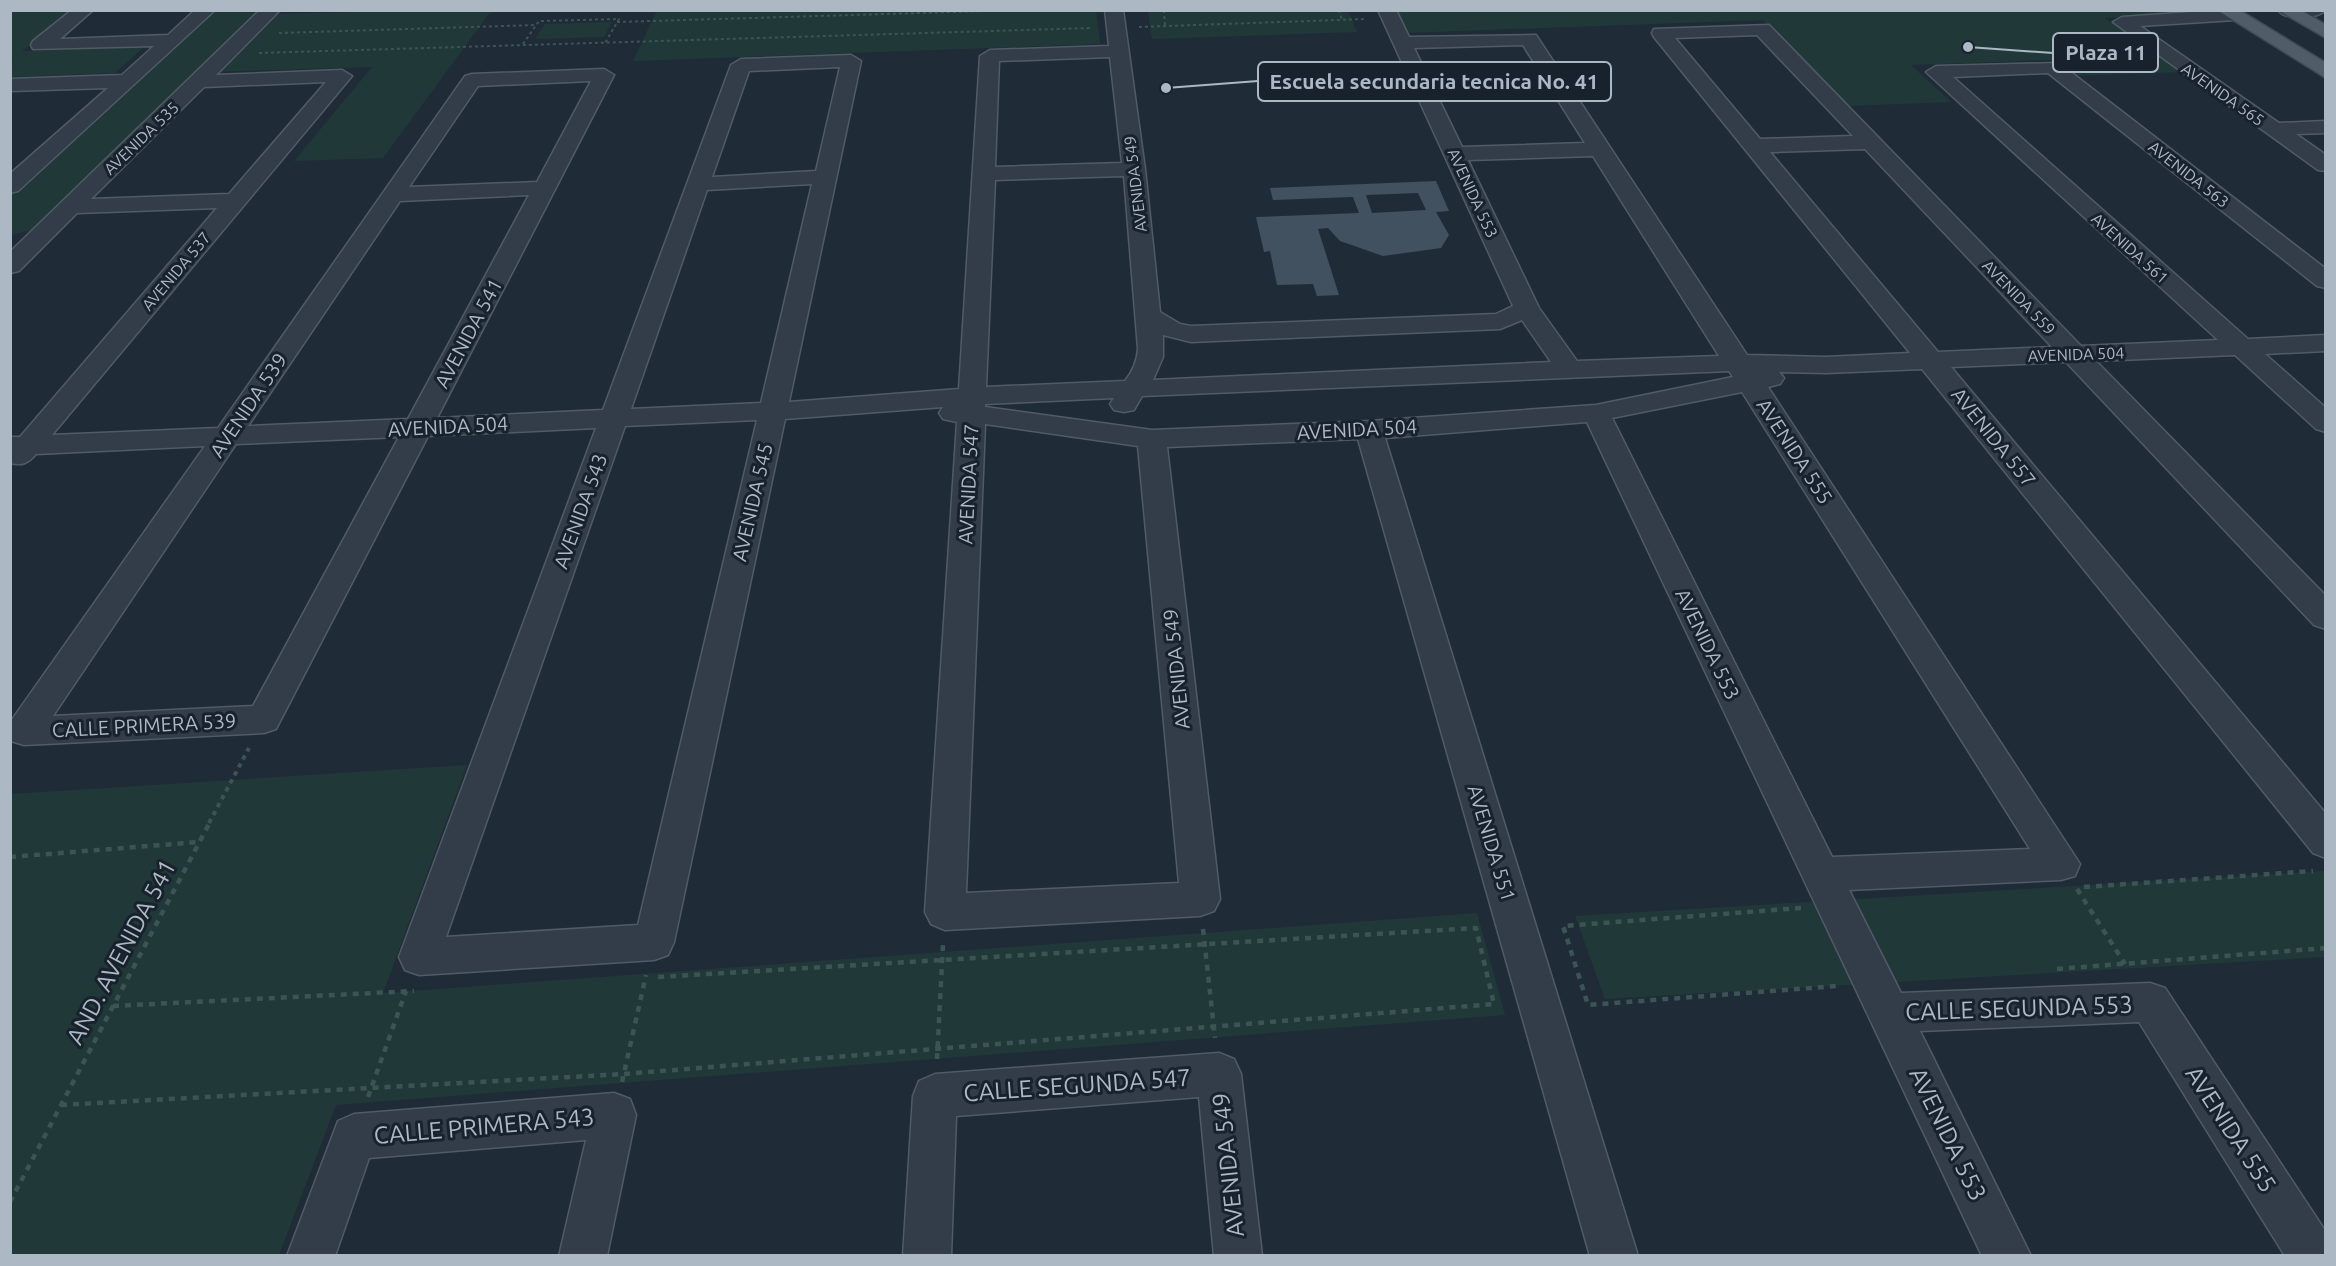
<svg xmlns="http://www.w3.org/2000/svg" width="2336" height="1266" font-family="Ubuntu,sans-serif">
  <rect width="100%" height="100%" fill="#1f2c38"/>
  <path fill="#213839" d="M 657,10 L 1096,11 L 1100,44 L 633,61 Z
    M 2218,10 L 2222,13 L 2105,18 L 2183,72 L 2071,76 L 2049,60 L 1911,65 L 1951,102 L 1848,106 L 1763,20 L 1405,33 L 1393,11 Z
    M 10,11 L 73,11 L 22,51 L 144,47 L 115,73 L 11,77 L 11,64 L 14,61 L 11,61 Z
    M 209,11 L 261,11 L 45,218 L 31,230 L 11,235 L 10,195 L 135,75 Z
    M 407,11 L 491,11 L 383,158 L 294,161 L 372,67 L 209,72 L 267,14 Z
    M 1148,11 L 1348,11 L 1357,32 L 1152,39 Z
    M 612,22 L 604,37 L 535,39 L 545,24 Z
    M 467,765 L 383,993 L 1477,913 L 1505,1015 L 336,1105 L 279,1255 L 11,1255 L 11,794 Z
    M 2325,871 L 2325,957 L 1605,999 L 1575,916 Z"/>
  <path fill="#425160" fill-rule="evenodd" d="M 1436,181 L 1449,211 L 1436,212 L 1449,235 L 1441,248 L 1383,256 L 1340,241 L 1328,228 L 1318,229 L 1339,295 L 1317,296 L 1313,284 L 1277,285 L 1270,251 L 1264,252 L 1256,217 L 1359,213 L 1353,197 L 1273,200 L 1270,188 ZM 1418,193 L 1426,210 L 1372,213 L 1366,195 Z"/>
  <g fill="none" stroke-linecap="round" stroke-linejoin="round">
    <defs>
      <path id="minor" d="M 72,10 L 93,10 L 60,39 L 168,35 L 195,10 L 215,10 L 18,191 L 10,193 L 10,174 L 108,88 L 10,91 L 10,79 L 122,75 L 154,46 L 33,49 L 31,45 L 33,41 Z
        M 260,10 L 280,10 L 216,75 L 342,70 L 352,76 L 52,435 L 218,428 L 465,76 L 472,74 L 604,69 L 614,75 L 437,418 L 603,410 L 731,65 L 741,59 L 851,55 L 861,61 L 789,402 L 959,389 L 980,56 L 990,50 L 1109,46 L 1105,10 L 1123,10 L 1145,169 L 1160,312 L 1180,324 L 1191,326 L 1496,314 L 1513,306 L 1378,10 L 1396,10 L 1409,37 L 1536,35 L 1747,355 L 1826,357 L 1910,353 L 1654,37 L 1652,33 L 1654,29 L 1769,25 L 2081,346 L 2218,340 L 1926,72 L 1936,66 L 2059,63 L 2326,269 L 2326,288 L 2317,286 L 2048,73 L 1953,77 L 2248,339 L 2326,335 L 2326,351 L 2265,354 L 2326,408 L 2326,432 L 2316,429 L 2235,355 L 2096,361 L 2326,596 L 2326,629 L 2314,625 L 2066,362 L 1951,367 L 2326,814 L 2326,858 L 2313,853 L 1922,369 L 1826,373 L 1779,372 L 1784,378 L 1780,384 L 1768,387 L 2080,864 L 2075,876 L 2061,880 L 1849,890 L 1901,993 L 2150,983 L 2165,988 L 2326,1232 L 2326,1256 L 2285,1256 L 2139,1022 L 1920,1031 L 2031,1256 L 1982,1256 L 1587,422 L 1385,438 L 1638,1256 L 1590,1256 L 1358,439 L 1167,447 L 1220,899 L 1214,911 L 1200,916 L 945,930 L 931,924 L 925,912 L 957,422 L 943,419 L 939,413 L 943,407 L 785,419 L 674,942 L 668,955 L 654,960 L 419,975 L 405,970 L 399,957 L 596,428 L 428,436 L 276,729 L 264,733 L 24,745 L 11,741 L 11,721 L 205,446 L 36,454 C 28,463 23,466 10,463 L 10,437 L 20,437 L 217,208 L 77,213 L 19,271 L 10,273 L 10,252 ZM 1757,35 L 1853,136 L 1760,139 L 1675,38 ZM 1523,45 L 1585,143 L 1462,147 L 1414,48 ZM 1110,57 L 1122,163 L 995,167 L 999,61 ZM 840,67 L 816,171 L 712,177 L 749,71 ZM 591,81 L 537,182 L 409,187 L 478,86 ZM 326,82 L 229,194 L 91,199 L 204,87 ZM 1865,149 L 2052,347 L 1938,352 L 1770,152 ZM 1593,156 L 1719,356 L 1577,361 L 1539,308 L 1468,160 ZM 1124,176 L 1138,349 C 1137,361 1133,371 1125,381 L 986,387 L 995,180 ZM 812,184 L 761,403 L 631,409 L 707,190 ZM 529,195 L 408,419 L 248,426 L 400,201 ZM 1522,320 L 1551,362 L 1153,380 L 1163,357 L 1163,335 L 1191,342 L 1500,329 ZM 1729,371 L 1733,377 L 1596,405 L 1369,421 L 1152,430 L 985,407 L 985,404 L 1114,398 L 1110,404 L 1114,410 L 1124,412 L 1134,410 L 1142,396 ZM 1742,392 L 2030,849 L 1832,857 L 1612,418 ZM 757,420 L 638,925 L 446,937 L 625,426 ZM 985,424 L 1138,446 L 1179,883 L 966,893 ZM 399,437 L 253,706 L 53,716 L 236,444 Z
        M 2220,10 L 2239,10 L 2244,15 L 2235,20 L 2140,26 L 2279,123 L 2326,121 L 2326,133 L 2296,134 L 2326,155 L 2326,171 L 2318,170 L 2113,22 L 2122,17 Z
        M 2326,10 C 2318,19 2286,20 2279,11 Z
        M 1219,1053 L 1234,1059 L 1241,1074 L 1262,1256 L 1214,1256 L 1199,1097 L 956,1116 L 951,1256 L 903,1256 L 913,1096 L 919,1081 L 935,1074 Z
        M 614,1093 L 630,1099 L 636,1115 L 607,1256 L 559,1256 L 586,1140 L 369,1158 L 335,1256 L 287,1256 L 338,1121 L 354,1114 Z"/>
      <path id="major" d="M 2217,10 L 2239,10 L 2326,63 L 2326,78 Z
        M 2278,10 L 2301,10 L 2326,25 L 2326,38 Z"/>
    </defs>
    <use href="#minor" stroke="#505b66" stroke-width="3"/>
    <use href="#major" stroke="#3f4955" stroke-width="3"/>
    <path stroke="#3c5454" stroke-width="2" stroke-dasharray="3 3" stroke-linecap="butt" d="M 1164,10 L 1165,26
      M 1339,10 L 1342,20
      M 617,22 L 1019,10
      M 1139,27 L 1365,19
      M 279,33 L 536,25
      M 523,44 L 539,21 L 619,19 L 605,43
      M 259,53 L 1092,28"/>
    <path stroke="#3c5454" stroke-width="4" stroke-dasharray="4.5 4.5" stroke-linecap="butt" d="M 209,823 L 249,748"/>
    <path stroke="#3c5454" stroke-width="4.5" stroke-dasharray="6 6" stroke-linecap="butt" d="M 10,857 L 199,842
      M 2084,887 L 2313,871
      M 2077,889 L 2125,964
      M 1801,908 L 1563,926 L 1588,1005 L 1837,986
      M 1203,929 L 1215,1038
      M 2057,969 L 2326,948
      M 113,1006 L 414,991
      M 937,1059 L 943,944
      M 622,1082 L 646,975
      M 368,1097 L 406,991
      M 61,1105 L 624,1074 L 1494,1004 L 1476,928 L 658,977
      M 10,1202 L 210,822"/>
    <use href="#minor" fill="#333d49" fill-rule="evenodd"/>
    <use href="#major" fill="#505d69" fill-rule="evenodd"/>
  </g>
  <g text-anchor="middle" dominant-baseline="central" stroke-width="6" stroke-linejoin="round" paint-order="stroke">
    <g font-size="16" fill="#adb8c5" stroke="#18222d">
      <text transform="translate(2223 94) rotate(35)">AVENIDA 565</text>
      <text transform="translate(141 138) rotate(-44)">AVENIDA 535</text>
      <text transform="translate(2189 174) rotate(38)">AVENIDA 563</text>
      <text transform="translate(1135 184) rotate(-97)">AVENIDA 549</text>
      <text transform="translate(1473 193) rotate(65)">AVENIDA 553</text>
      <text transform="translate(2130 248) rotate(42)">AVENIDA 561</text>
      <text transform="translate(176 271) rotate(-50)">AVENIDA 537</text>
      <text transform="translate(2019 297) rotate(46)">AVENIDA 559</text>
      <text transform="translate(2076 354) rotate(-2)">AVENIDA 504</text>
    </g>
    <g font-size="20" fill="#adb8c5" stroke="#18222d">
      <text transform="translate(468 333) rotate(-62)">AVENIDA 541</text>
      <text transform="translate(248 405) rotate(-56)">AVENIDA 539</text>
      <text transform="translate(448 426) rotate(-3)">AVENIDA 504</text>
      <text transform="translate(1357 429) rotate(-3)">AVENIDA 504</text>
      <text transform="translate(1994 437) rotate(51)">AVENIDA 557</text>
      <text transform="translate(1795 451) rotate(57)">AVENIDA 555</text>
      <text transform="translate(968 484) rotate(-87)">AVENIDA 547</text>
      <text transform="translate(752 502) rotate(-77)">AVENIDA 545</text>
      <text transform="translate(580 511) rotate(-70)">AVENIDA 543</text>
      <text transform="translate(1708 644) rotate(64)">AVENIDA 553</text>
      <text transform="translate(1176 669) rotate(-96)">AVENIDA 549</text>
      <text transform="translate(144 725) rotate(-3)">CALLE PRIMERA 539</text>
      <text transform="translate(1492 843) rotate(73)">AVENIDA 551</text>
    </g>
    <g font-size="24" fill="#adb8c5" stroke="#18222d">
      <text transform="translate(121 952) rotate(-62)">AND. AVENIDA 541</text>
      <text transform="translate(2019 1008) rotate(-2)">CALLE SEGUNDA 553</text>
      <text transform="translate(1077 1085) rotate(-4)">CALLE SEGUNDA 547</text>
      <text transform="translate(484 1126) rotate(-5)">CALLE PRIMERA 543</text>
      <text transform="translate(2231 1129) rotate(57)">AVENIDA 555</text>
      <text transform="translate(1948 1134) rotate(64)">AVENIDA 553</text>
      <text transform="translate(1228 1165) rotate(-96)">AVENIDA 549</text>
    </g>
  </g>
  <path fill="none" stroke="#adb8c5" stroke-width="2" d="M1968 47L2053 53M1166 88L1258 81"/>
  <g fill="#adb8c5" stroke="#18222d" stroke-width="2">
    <circle cx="1968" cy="47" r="6"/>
    <circle cx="1166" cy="88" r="6"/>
  </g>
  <g fill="#18222d" stroke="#adb8c5" stroke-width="2">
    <rect x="2053" y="33" width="105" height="39" rx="6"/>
    <rect x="1258" y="62" width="353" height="39" rx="6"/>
  </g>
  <g font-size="21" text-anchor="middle" font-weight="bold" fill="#adb8c5">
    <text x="2106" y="60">Plaza 11</text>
    <text x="1434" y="89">Escuela secundaria tecnica No. 41</text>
  </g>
  <rect width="2336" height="1266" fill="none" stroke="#adb8c5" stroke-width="24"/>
</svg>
